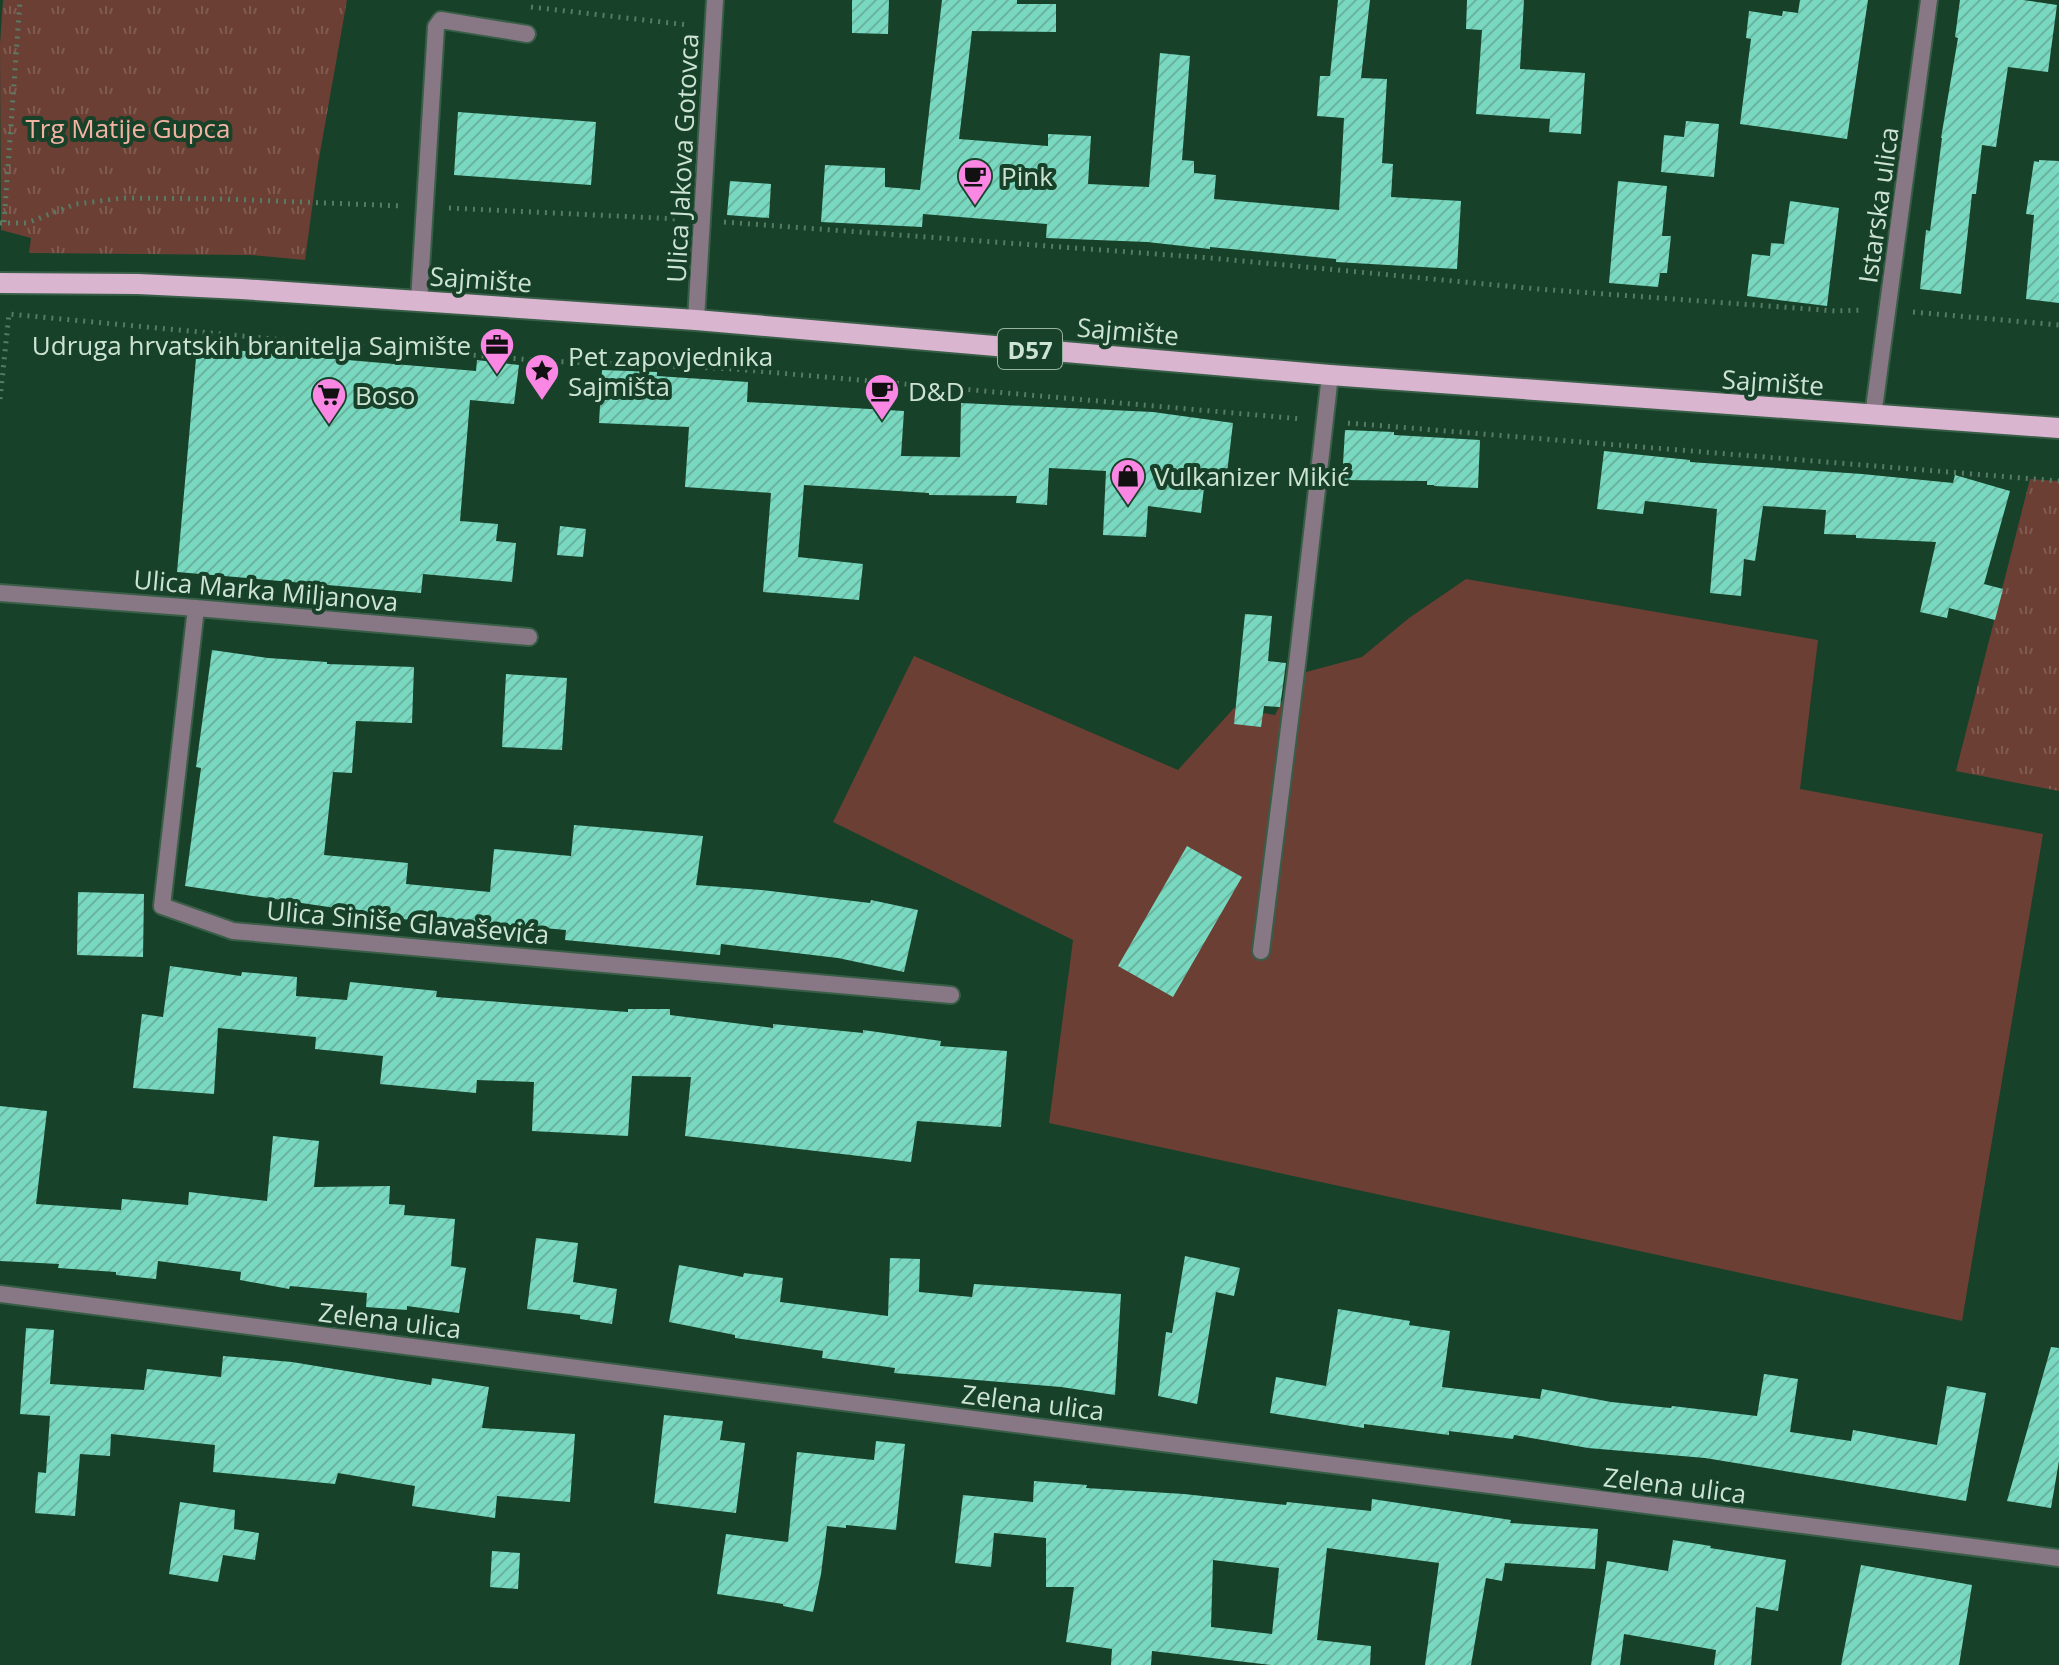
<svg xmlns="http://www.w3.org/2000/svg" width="2059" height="1665" font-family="'Open Sans',sans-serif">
  <defs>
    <pattern id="grass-tufts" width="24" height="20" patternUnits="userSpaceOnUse" patternTransform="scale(2)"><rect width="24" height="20" fill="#6c3f34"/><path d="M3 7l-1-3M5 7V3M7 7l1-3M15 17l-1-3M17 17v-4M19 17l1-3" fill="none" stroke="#805b50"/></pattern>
    <pattern id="building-hatch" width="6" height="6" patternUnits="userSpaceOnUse" patternTransform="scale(2)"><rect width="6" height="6" fill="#79d9c0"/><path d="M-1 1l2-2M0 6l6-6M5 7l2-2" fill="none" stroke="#6ab4a0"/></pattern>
  </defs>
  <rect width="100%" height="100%" fill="#174128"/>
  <path fill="url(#grass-tufts)" d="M 3,0 L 347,0 L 318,164 L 305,260 L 250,255 L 29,253 L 31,238 L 1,230 L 0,44 Z
    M 2030,479 L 2059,481 L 2059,791 L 1956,771 Z"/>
  <path fill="#6c3f34" d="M 1466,579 L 1818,640 L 1800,789 L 2043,834 L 1962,1321 L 1049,1123 L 1073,940 L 833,822 L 914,656 L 1178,770 L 1234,708 L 1275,715 L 1295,675 L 1362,657 L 1409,618 Z"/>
  <path fill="url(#building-hatch)" fill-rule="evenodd" d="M 852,0 L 889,0 L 888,34 L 852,33 Z
    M 942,0 L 1017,0 L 1017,4 L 1056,4 L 1056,32 L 972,31 L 959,139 L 1048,146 L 1048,134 L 1091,136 L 1088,184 L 1149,187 L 1160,53 L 1190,56 L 1182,160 L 1194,161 L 1194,173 L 1216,175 L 1214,199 L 1339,210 L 1344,118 L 1317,116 L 1320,76 L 1330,76 L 1338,0 L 1370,0 L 1361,78 L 1387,79 L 1382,163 L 1393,164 L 1391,197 L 1461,201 L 1457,269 L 1336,262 L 1336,259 L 1210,247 L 1210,249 L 1147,242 L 1046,238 L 1047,224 L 923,214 L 922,227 L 821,222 L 825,165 L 885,168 L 885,187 L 920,190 Z
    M 1467,0 L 1524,0 L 1520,69 L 1585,73 L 1581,134 L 1549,132 L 1550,119 L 1476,114 L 1482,30 L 1466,29 Z
    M 1800,0 L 1868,0 L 1847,139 L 1740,124 L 1751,39 L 1746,38 L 1749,11 L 1782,16 L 1783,11 L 1798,13 Z
    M 1960,0 L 2023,0 L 2057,5 L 2048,72 L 2008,67 L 1996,147 L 1982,145 L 1976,194 L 1972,194 L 1961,294 L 1920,289 L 1926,230 L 1930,231 L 1942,138 L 1941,138 L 1958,38 L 1955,37 Z
    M 458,112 L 596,122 L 591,185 L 454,175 Z
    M 1686,121 L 1719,124 L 1714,177 L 1661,172 L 1664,135 L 1684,137 Z
    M 2039,160 L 2059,161 L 2059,303 L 2026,299 L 2034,215 L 2026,214 L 2034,161 L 2039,162 Z
    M 730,181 L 771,184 L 769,218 L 727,215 Z
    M 1618,181 L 1667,186 L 1662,236 L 1671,236 L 1667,273 L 1660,273 L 1658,287 L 1609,283 Z
    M 1790,201 L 1839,208 L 1827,306 L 1747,296 L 1752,254 L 1770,256 L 1771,243 L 1784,244 Z
    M 197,347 L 476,371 L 477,360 L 519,365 L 514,404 L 470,400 L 460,521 L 498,524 L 496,541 L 516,543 L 512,582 L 423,574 L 421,593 L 177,572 Z
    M 602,370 L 657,372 L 657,376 L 748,382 L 747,402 L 904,411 L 901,456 L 960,457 L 961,403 L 1153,412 L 1233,423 L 1227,473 L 1206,471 L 1201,513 L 1148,506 L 1146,537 L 1103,535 L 1106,471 L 1049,468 L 1047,505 L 1016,503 L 1017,496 L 929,495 L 929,493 L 804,485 L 798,557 L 863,564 L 859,600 L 763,592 L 771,493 L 685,487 L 689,427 L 599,423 Z
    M 1345,430 L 1394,432 L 1394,435 L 1480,440 L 1478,488 L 1434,486 L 1434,485 L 1427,485 L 1427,481 L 1342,480 Z
    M 1604,451 L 1690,460 L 1690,462 L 1862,474 L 1953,483 L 1955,475 L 2010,491 L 1984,584 L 2003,589 L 1995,620 L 1949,608 L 1947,618 L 1920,612 L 1936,542 L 1856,538 L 1856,535 L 1824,534 L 1826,510 L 1763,506 L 1755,561 L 1744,559 L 1741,596 L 1710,593 L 1717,509 L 1645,501 L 1643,514 L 1597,509 Z
    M 560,526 L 586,529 L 583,557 L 557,555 Z
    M 1245,614 L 1272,616 L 1268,661 L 1286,663 L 1280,707 L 1264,706 L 1261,727 L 1234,724 Z
    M 212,650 L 268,658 L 327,662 L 327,664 L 414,667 L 412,723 L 356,721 L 352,773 L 333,772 L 324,855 L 408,863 L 406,884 L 490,892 L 494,849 L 571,856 L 574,825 L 703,836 L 696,885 L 761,890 L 870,903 L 871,900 L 918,910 L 904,972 L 838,958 L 721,944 L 720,955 L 565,940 L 566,930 L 447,919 L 447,923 L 356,915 L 356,911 L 185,886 L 201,768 L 196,767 Z
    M 506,674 L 567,678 L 562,750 L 502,747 Z
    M 1187,846 L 1242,877 L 1173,997 L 1118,966 Z
    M 78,892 L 144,894 L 143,957 L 77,955 Z
    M 170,966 L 241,976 L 242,972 L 297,977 L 296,996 L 347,1000 L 350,982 L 437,991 L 436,997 L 628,1012 L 628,1009 L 670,1009 L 670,1015 L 773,1028 L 773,1024 L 863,1033 L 863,1030 L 941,1041 L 940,1046 L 1007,1051 L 1001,1127 L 917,1121 L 911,1162 L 685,1136 L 691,1077 L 632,1076 L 628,1136 L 532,1131 L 534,1082 L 477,1080 L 476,1093 L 380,1084 L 383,1056 L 315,1049 L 316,1037 L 218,1028 L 214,1094 L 133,1088 L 142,1014 L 163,1017 Z
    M 0,1106 L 47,1111 L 36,1204 L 121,1210 L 122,1199 L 188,1205 L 189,1192 L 267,1201 L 273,1136 L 319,1141 L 314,1187 L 390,1186 L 389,1204 L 405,1205 L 404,1215 L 455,1219 L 451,1266 L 466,1268 L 459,1313 L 407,1306 L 407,1310 L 366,1307 L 367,1293 L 290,1286 L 289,1289 L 240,1280 L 241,1272 L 158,1261 L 156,1279 L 116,1275 L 116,1272 L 58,1268 L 59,1264 L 0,1261 Z
    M 536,1238 L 578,1243 L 573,1282 L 617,1289 L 612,1324 L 580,1319 L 580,1315 L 527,1309 Z
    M 1185,1256 L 1240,1268 L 1234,1296 L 1216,1292 L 1197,1404 L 1158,1396 L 1166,1332 L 1172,1333 Z
    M 890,1258 L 920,1259 L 919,1292 L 972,1297 L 974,1284 L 1121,1294 L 1115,1395 L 1061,1387 L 894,1373 L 895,1368 L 822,1358 L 823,1351 L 735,1338 L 735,1335 L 669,1322 L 679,1265 L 743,1277 L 744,1273 L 783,1278 L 780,1302 L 888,1316 Z
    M 1338,1309 L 1410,1321 L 1409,1325 L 1450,1331 L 1442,1387 L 1540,1399 L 1542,1389 L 1611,1402 L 1671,1408 L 1672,1406 L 1757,1416 L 1764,1374 L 1798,1379 L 1790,1432 L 1851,1441 L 1853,1430 L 1937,1445 L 1947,1386 L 1986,1393 L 1966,1501 L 1705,1458 L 1588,1448 L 1514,1435 L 1513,1439 L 1449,1431 L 1449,1435 L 1364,1424 L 1364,1428 L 1270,1413 L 1276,1377 L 1326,1386 Z
    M 26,1328 L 54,1330 L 50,1384 L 144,1390 L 147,1369 L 221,1377 L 223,1356 L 292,1362 L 431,1385 L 432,1378 L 489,1387 L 482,1428 L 575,1434 L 570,1502 L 497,1496 L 495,1518 L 412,1506 L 415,1486 L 338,1473 L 335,1484 L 213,1472 L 215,1445 L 111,1434 L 110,1456 L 80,1454 L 75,1516 L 35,1513 L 38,1472 L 46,1473 L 50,1416 L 20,1414 Z
    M 2051,1347 L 2059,1348 L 2059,1461 L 2051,1508 L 2007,1501 Z
    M 664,1415 L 723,1421 L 720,1440 L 745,1443 L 736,1513 L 654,1503 Z
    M 876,1441 L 905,1444 L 896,1530 L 846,1525 L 846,1528 L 827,1526 L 821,1574 L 813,1612 L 783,1606 L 783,1604 L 717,1594 L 726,1534 L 788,1542 L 797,1452 L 874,1460 Z
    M 1034,1481 L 1087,1485 L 1086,1488 L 1184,1494 L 1286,1505 L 1287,1502 L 1371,1511 L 1372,1499 L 1511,1520 L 1510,1523 L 1598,1529 L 1595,1569 L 1505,1563 L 1502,1581 L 1486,1578 L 1471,1665 L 1425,1665 L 1439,1563 L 1327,1548 L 1317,1640 L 1371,1646 L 1370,1665 L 1271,1665 L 1152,1651 L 1151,1665 L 1111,1665 L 1112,1649 L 1066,1642 L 1074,1587 L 1046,1587 L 1046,1538 L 994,1533 L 991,1567 L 955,1563 L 963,1495 L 1033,1502 ZM 1213,1560 L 1279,1568 L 1272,1634 L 1211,1627 Z
    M 180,1502 L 235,1510 L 234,1529 L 259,1533 L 255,1560 L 223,1555 L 218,1582 L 169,1574 Z
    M 1673,1540 L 1711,1546 L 1710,1548 L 1786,1560 L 1778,1611 L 1756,1607 L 1751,1665 L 1714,1665 L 1716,1650 L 1624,1634 L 1620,1665 L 1591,1665 L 1607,1561 L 1668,1571 Z
    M 492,1551 L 520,1553 L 518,1589 L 490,1587 Z
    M 1861,1565 L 1972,1585 L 1959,1665 L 1841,1665 Z"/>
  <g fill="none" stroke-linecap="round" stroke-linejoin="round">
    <defs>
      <path id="lane" d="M 419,301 L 436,27 L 441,20 L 527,34
        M 1261,951 L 1298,656 L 1330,375"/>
      <path id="street" d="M 696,320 L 715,0
        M 1873,416 L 1929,0
        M 0,593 L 196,608 L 529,637
        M 196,608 L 162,906 L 233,931 L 951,995
        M 0,1294 L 2059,1558"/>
      <path id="primary" d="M 0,283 L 138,284 L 241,289 L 696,320 L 1330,375 L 2059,428"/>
    </defs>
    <use href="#lane" stroke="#385e47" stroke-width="20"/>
    <use href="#street" stroke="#385e47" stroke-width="20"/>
    <use href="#primary" stroke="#385e47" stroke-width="24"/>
    <path stroke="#587b65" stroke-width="5" stroke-dasharray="2 6" stroke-linecap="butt" d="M 531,7 L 688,25
      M 449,208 L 679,219
      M 4,222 L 20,0
      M 724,222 L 1210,258 L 1538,289 L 1836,311 L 1863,310
      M 0,223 L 27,223 L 76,204 L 123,198 L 224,199 L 403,206
      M 1913,312 L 2059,325
      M 0,399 L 9,314 L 284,340 L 546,361 L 734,369 L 1302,419
      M 1348,423 L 2059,481"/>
    <use href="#lane" stroke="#887784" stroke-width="16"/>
    <use href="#street" stroke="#887784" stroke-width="16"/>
    <use href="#primary" stroke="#d9b5d0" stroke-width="20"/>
  </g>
  <defs>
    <symbol id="cafe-pin" viewBox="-11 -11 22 30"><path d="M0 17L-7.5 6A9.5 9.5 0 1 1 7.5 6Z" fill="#fb87e5" stroke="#174128"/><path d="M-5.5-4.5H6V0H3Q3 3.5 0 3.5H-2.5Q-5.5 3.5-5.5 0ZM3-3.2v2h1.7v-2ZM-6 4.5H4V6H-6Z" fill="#111"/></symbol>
    <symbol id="office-pin" viewBox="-11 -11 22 30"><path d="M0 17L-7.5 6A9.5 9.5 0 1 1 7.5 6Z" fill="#fb87e5" stroke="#174128"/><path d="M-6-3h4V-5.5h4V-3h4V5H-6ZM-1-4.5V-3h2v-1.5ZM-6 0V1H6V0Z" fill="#111"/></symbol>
    <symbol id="sight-pin" viewBox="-11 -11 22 30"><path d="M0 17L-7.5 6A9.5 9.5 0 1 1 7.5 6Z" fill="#fb87e5" stroke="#174128"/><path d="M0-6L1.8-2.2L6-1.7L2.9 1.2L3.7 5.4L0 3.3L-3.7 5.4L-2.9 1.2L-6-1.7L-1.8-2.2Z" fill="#111"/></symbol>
    <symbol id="supermarket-pin" viewBox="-11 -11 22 30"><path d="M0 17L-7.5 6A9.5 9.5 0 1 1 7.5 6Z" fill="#fb87e5" stroke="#174128"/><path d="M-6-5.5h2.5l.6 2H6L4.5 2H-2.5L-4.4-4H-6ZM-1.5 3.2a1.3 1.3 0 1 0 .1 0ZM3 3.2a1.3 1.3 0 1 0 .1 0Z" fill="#111"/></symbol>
    <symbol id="shop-pin" viewBox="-11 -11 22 30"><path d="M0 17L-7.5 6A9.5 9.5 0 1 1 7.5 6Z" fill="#fb87e5" stroke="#174128"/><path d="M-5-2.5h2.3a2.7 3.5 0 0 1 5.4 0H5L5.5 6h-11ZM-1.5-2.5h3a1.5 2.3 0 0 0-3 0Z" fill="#111"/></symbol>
  </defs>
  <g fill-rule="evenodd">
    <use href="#cafe-pin" x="955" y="156" width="40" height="54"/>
    <use href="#office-pin" x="477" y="325" width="40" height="54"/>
    <use href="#sight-pin" x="522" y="351" width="40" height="54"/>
    <use href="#cafe-pin" x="862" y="371" width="40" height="54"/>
    <use href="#supermarket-pin" x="309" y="375" width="40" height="54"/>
    <use href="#shop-pin" x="1108" y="456" width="40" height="54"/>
  </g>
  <g text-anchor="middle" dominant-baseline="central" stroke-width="8" stroke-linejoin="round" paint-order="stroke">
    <rect fill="#174128" stroke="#96b2a0" stroke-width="2" x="998" y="329" width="64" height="40" rx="6"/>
    <g font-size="24" font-weight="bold" fill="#cde3d3">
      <text x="1030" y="349">D57</text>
    </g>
    <g font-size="26" fill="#f2b3a3" stroke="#174128">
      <text x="128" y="128">Trg Matije Gupca</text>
    </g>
    <g font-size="26" fill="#cde3d3" stroke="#174128">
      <text transform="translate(682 158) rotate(-87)">Ulica Jakova Gotovca</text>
      <text transform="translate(1878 205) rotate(-82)">Istarska ulica</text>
      <text transform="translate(481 279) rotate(4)">Sajmište</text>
      <text transform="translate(1128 331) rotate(5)">Sajmište</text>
      <text transform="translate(1773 382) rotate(4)">Sajmište</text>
      <text transform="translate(266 590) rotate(5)">Ulica Marka Miljanova</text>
      <text transform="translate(408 922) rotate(5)">Ulica Siniše Glavaševića</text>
      <text transform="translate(390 1320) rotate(7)">Zelena ulica</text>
      <text transform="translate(1033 1402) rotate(7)">Zelena ulica</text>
      <text transform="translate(1675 1485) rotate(7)">Zelena ulica</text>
    </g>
    <g font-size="26" fill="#cde3d3" stroke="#174128" text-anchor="start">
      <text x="1001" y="176">Pink</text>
      <text x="471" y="345" text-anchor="end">Udruga hrvatskih branitelja Sajmište</text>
      <text x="568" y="356">Pet zapovjednika<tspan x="568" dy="30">Sajmišta</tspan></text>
      <text x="908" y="391">D&amp;D</text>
      <text x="355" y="395">Boso</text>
      <text x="1154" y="476">Vulkanizer Mikić</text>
    </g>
  </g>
</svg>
